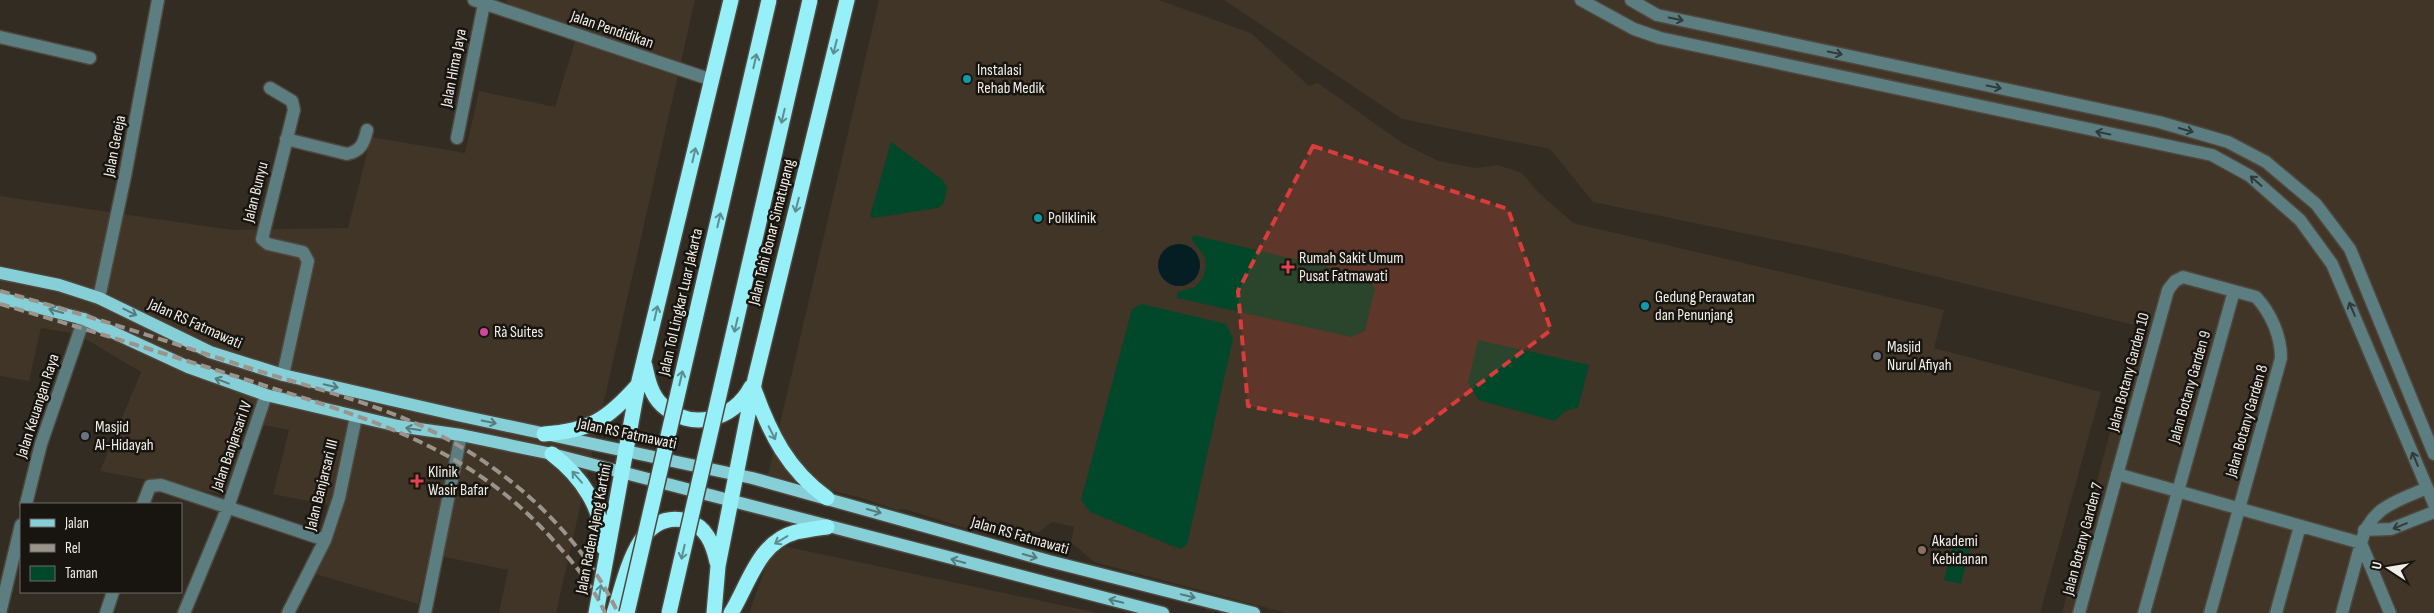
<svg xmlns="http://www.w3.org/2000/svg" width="2434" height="613" font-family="'Sofia Sans Condensed',sans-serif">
  <rect width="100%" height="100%" fill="#332c22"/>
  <path fill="#403526" d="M 506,0 L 695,0 L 556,613 L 499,613 L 508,570 L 430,554 L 418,604 L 312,573 L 328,505 L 273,494 L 289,430 L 249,422 L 231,496 L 100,471 L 141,372 L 77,334 L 41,328 L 29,381 L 0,376 L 0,196 L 232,230 L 348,228 L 371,137 L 465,153 L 479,91 L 555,107 L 576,38 L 506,2 Z
    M 879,0 L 1159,0 L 1251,33 L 1309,86 L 1318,83 L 1404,144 L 1439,161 L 1475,168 L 1498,165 L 1522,173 L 1537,191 L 1573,223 L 1944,310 L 1934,348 L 2101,392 L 2040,613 L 1286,613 L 1094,562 L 1071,542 L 1074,527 L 1052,522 L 1039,532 L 1027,531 L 1008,539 L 977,532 L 905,509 L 897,510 L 858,497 L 768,475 Z
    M 1224,0 L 2434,0 L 2434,613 L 2062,613 L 2138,326 L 1839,253 L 1593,202 L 1550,149 L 1402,119 Z
    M 774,544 L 1098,613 L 749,613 Z"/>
  <path fill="#01482a" d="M 891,142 L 943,180 L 947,188 L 944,203 L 938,208 L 872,218 L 870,216 Z
    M 1193,235 L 1366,276 L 1375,288 L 1365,331 L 1351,337 L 1177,298 L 1178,292 L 1195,287 L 1203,278 L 1206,266 L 1205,257 L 1192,240 Z
    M 1142,304 L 1226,324 L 1233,338 L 1187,545 L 1180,549 L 1090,512 L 1081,500 L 1132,309 Z
    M 1478,340 L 1589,365 L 1578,408 C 1568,409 1562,412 1555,421 L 1479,400 L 1468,383 Z
    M 1953,544 L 1970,549 L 1961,584 L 1944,580 Z"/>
  <path fill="#041e24" d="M1158 265a21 21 0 1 1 42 0a21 21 0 1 1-42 0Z"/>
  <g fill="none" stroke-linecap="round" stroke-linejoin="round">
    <defs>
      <path id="minor" d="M 474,0 L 712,80
        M 1581,0 L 1634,29 L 1660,38 L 2212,155 L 2250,176 L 2300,220 L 2332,264 L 2434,504
        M 1631,0 L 1657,15 L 2159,122 L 2228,142 L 2266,162 L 2316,204 L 2350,249 L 2434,454
        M 0,37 L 90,58
        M 270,88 L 292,101 L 294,110 L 262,239 L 268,244 L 303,252 L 308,261 L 283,375
        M 457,138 L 484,4
        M 286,139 L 347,154 C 361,151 364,143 367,130
        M 99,298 L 125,176 L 158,0
        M 2117,474 L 2361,543 C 2370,507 2397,501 2427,488
        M 26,504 L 41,444 L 84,319
        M 143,504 L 150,486 L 161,485 L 325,540
        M 2364,530 L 2391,529 L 2434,512
        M 2361,543 L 2390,613
        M 0,613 L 21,525
        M 106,613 L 113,592
        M 184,613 L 228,507 L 266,395
        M 288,613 L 325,540 L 339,498 L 356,417
        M 425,613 L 461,435
        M 2079,613 L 2168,290 L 2175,281 L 2183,277 L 2256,297 C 2271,313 2281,336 2281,358 L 2210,613
        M 2144,613 L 2234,291
        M 2276,613 L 2300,526
        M 2342,613 L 2361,543"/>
      <path id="major" d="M 0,273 L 59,285 L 99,298 L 210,352 L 283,375 L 457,415 L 752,478 L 1049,561 L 1254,613
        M 0,298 L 84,319 L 188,367 L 266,395 L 398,426 L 461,435 L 552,454 L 1163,613"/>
      <path id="highway" d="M 645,366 C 648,380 651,395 662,405 C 691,432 734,420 751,387
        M 754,389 C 770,434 788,470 827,498
        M 544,434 C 590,431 608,419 638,385
        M 552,454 C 581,476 604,509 604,548
        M 596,613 L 638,385 L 731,0
        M 614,613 C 625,580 637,507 687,521 C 706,526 713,544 717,562
        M 714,613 L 718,566 L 755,379 L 847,0
        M 731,613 C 749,584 758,542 796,532 C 806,530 817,528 827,527"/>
    </defs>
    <use href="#minor" stroke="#4e473e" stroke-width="15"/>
    <use href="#major" stroke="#4e473e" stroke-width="15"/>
    <use href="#highway" stroke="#4e473e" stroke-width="18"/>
    <use href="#minor" stroke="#5d7e81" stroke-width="12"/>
    <use href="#major" stroke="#87cfd6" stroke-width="12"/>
    <use href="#highway" stroke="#97eff7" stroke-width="15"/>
    <path stroke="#9a948d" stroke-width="4" stroke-dasharray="10 5" stroke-linecap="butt" d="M 0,291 C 83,314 164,340 246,367 C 299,384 356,398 408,420 C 495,457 577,526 618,613
      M 0,304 C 80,327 159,352 238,377 C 364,418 471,443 560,548 C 577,567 595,590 605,613"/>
    <defs>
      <path id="highway-bridge" d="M 627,613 L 769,0
        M 669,613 L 810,0"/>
    </defs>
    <use href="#highway-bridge" stroke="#4e473e" stroke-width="18" stroke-linecap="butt"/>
    <use href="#highway-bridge" stroke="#97eff7" stroke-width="15"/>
  </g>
  <defs><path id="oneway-shaft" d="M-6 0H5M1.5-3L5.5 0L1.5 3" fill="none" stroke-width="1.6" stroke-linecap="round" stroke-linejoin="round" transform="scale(1.25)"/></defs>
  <g stroke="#303a38">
    <use href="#oneway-shaft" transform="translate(1676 19) rotate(12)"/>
    <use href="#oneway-shaft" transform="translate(1835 53) rotate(12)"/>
    <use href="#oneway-shaft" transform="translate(1994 87) rotate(12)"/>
    <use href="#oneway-shaft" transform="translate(2186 130) rotate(16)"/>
    <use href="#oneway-shaft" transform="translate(2103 133) rotate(-168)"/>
    <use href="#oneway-shaft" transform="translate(2256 181) rotate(-139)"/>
    <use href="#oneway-shaft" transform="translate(2352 309) rotate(-113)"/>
    <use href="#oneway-shaft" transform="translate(2415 459) rotate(-113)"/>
    <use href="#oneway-shaft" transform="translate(2400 526) rotate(158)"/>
  </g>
  <g stroke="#5e8d90">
    <use href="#oneway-shaft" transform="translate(835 47) rotate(104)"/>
    <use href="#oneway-shaft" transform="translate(755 61) rotate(-77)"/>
    <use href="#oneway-shaft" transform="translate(783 116) rotate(103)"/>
    <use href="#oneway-shaft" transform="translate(694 155) rotate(-77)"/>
    <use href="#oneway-shaft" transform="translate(797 205) rotate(104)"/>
    <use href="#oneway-shaft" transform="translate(719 220) rotate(-77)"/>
    <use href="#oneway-shaft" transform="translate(656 313) rotate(-77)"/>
    <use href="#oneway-shaft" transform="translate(736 325) rotate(103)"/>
    <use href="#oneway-shaft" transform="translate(681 378) rotate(-77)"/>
    <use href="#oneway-shaft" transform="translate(772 433) rotate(63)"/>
    <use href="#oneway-shaft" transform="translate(577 477) rotate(-131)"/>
    <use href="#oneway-shaft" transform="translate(781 540) rotate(149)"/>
    <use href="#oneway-shaft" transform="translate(683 552) rotate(103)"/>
    <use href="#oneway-shaft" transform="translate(600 592) rotate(-81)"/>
  </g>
  <g stroke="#557b7d">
    <use href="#oneway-shaft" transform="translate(56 311) rotate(-164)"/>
    <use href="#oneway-shaft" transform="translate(130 312) rotate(27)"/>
    <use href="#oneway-shaft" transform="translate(222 381) rotate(-159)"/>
    <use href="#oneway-shaft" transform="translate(331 386) rotate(13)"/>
    <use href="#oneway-shaft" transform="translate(489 422) rotate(12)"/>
    <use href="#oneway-shaft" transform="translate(413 429) rotate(-171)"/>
    <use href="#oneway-shaft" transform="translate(874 511) rotate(16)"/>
    <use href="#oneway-shaft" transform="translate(1030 556) rotate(16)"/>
    <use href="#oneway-shaft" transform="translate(958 561) rotate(-165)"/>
    <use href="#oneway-shaft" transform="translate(1188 596) rotate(14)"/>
    <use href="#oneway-shaft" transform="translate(1116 601) rotate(-166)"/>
  </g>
  <path fill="#d93c3b" fill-opacity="0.2" stroke="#d93c3b" stroke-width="4" stroke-dasharray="10 6" stroke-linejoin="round" d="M 1313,146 L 1508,209 L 1551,330 L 1409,437 L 1248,406 L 1238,291 Z"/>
  <g fill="#0f9aa8" stroke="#181511" stroke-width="2">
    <circle cx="967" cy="79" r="5"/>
    <circle cx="1038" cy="218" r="5"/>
    <circle cx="1645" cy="306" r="5"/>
  </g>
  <g fill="#e0444e" stroke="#181511" stroke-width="2">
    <path d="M1285.5 259.5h5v5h5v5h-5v5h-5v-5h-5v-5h5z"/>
    <path d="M414.5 473.5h5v5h5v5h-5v5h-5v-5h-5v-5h5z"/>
  </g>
  <circle fill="#d1479c" stroke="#181511" stroke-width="2" cx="484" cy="332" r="5"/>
  <g fill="#6b7280" stroke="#181511" stroke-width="2">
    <circle cx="1877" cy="356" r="5"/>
    <circle cx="85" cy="436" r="5"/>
  </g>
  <circle fill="#8d6e63" stroke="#181511" stroke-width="2" cx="1922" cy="550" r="5"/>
  <g text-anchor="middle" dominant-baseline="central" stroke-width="5" stroke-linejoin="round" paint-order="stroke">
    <g font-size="16" fill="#f2ede7" stroke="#181511">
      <text transform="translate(612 30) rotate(19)">Jalan Pendidikan</text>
      <text transform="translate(454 68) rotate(-79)">Jalan Hima Jaya</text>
      <text transform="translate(115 146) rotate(-79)">Jalan Gereja</text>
      <text transform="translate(256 192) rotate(-76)">Jalan Bunyu</text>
      <text transform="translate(772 232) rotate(-76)">Jalan Tahi Bonar Simatupang</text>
      <text transform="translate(681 302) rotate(-77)">Jalan Tol Lingkar Luar Jakarta</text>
      <text transform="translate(195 324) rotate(24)">Jalan RS Fatmawati</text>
      <text transform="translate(2129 372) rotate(-75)">Jalan Botany Garden 10</text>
      <text transform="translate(2190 387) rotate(-74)">Jalan Botany Garden 9</text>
      <text transform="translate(38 406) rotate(-72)">Jalan Keuangan Raya</text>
      <text transform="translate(2247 421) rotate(-74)">Jalan Botany Garden 8</text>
      <text transform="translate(627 434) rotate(12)">Jalan RS Fatmawati</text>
      <text transform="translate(232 446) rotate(-71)">Jalan Banjarsari IV</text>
      <text transform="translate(322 485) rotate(-76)">Jalan Banjarsari III</text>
      <text transform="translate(594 529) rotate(-79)">Jalan Raden Ajeng Kartini</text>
      <text transform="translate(1020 536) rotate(16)">Jalan RS Fatmawati</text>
      <text transform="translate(2083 539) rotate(-75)">Jalan Botany Garden 7</text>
    </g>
    <g font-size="16" fill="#f2ede7" stroke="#181511" text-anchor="start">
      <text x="977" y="70">Instalasi<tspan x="977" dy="18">Rehab Medik</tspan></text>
      <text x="1048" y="218">Poliklinik</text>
      <text x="1299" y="258">Rumah Sakit Umum<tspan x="1299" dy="18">Pusat Fatmawati</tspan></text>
      <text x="1655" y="297">Gedung Perawatan<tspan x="1655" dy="18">dan Penunjang</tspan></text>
      <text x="494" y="332">Rà Suites</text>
      <text x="1887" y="347">Masjid<tspan x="1887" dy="18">Nurul Afiyah</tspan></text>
      <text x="95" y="427">Masjid<tspan x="95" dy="18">Al-Hidayah</tspan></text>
      <text x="428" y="472">Klinik<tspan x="428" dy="18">Wasir Bafar</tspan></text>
      <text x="1932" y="541">Akademi<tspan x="1932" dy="18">Kebidanan</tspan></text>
    </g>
  </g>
  <rect x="20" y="503" width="162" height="90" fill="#181511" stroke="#6f6b67"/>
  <rect x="30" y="519" width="25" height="8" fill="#87cfd6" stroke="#6f6b67"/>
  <text x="65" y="528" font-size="15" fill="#f2ede7">Jalan</text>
  <rect x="30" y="544" width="25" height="8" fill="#9a948d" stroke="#6f6b67"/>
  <text x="65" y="553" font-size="15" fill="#f2ede7">Rel</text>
  <rect x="30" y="566" width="25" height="15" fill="#01482a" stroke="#6f6b67"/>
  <text x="65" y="578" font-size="15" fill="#f2ede7">Taman</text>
  <g transform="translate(2389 568) rotate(282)" stroke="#181511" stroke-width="4" paint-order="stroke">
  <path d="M0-4L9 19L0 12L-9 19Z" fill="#f2ede7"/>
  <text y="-8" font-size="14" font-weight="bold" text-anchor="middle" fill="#f2ede7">U</text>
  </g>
</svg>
